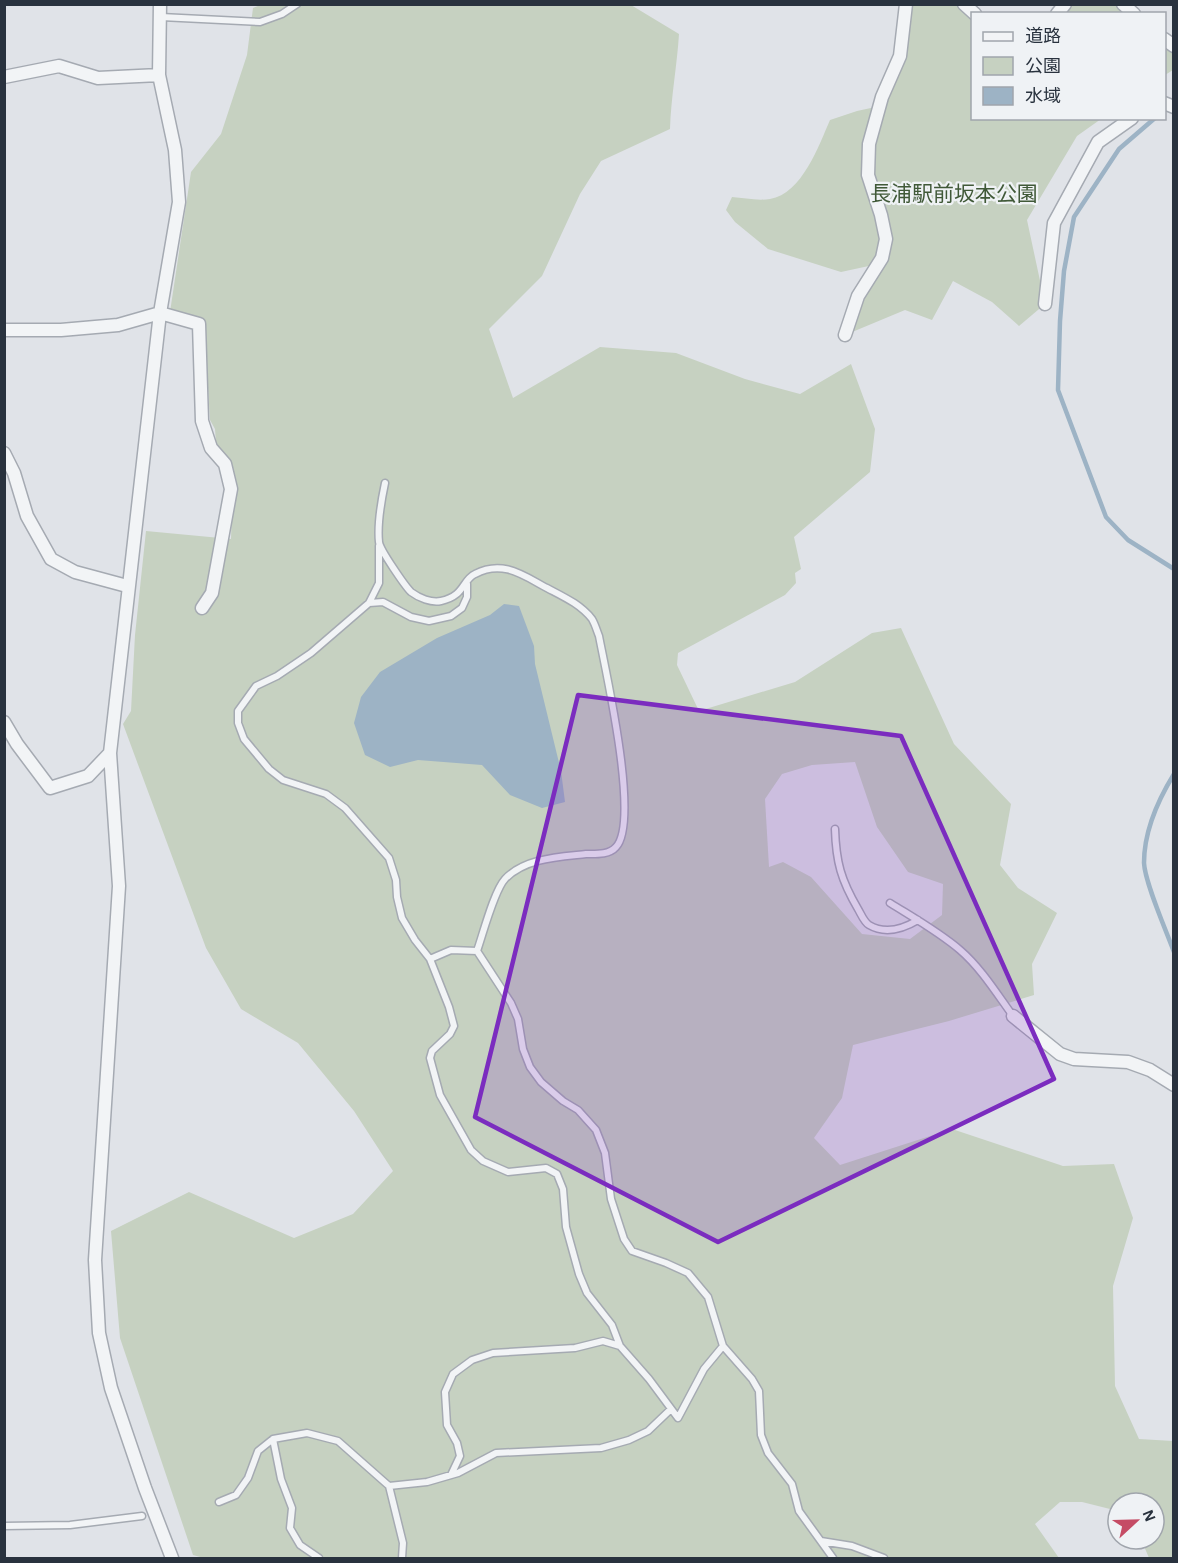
<svg xmlns="http://www.w3.org/2000/svg" width="1178" height="1563" font-family="'Alegreya Sans','Noto Sans JP',sans-serif">
  <rect width="100%" height="100%" fill="#e0e3e8"/>
  <path fill="#c6d1c1" fill-rule="evenodd" d="M 263,4 L 631,5 L 679,34 C 677,66 671,97 670,129 L 601,161 L 580,194 L 542,276 L 489,329 L 513,398 L 600,347 L 676,353 L 745,379 L 800,394 L 851,364 L 875,429 L 870,472 L 794,537 L 801,569 L 795,573 L 796,583 L 785,595 L 678,653 L 677,665 L 699,711 L 795,682 L 872,633 L 901,628 L 954,744 L 1011,804 L 1000,865 L 1018,888 L 1057,913 L 1032,964 L 1034,995 L 949,1021 L 853,1045 L 842,1098 L 814,1138 L 840,1165 L 952,1129 L 1063,1166 L 1114,1164 L 1133,1218 L 1113,1286 L 1115,1386 L 1139,1439 L 1173,1441 L 1173,1558 L 1149,1558 L 1141,1539 L 1154,1539 L 1154,1503 L 1118,1503 L 1118,1511 L 1082,1502 L 1060,1502 L 1035,1524 L 1059,1558 L 204,1558 L 193,1555 L 120,1338 L 111,1231 L 189,1192 L 294,1238 L 353,1214 L 393,1171 L 354,1111 L 298,1043 L 241,1009 L 206,948 L 123,724 L 131,711 L 135,635 L 146,531 L 231,539 L 233,473 L 216,443 L 215,429 L 210,420 L 204,322 L 170,312 L 191,172 L 221,134 L 247,55 L 253,8 ZM 855,762 L 877,827 L 908,872 L 943,884 L 942,915 L 910,939 L 862,934 L 811,877 L 783,862 L 769,867 L 765,799 L 782,774 L 812,765 Z
    M 1065,4 L 1123,5 L 1134,14 L 1057,14 Z
    M 906,5 L 964,5 L 972,14 L 972,118 L 1101,119 L 1077,136 L 1027,220 L 1045,304 L 1019,326 L 992,302 L 953,281 L 932,320 L 905,310 L 845,335 L 878,264 L 841,272 L 768,249 L 735,222 L 726,210 L 732,197 C 744,198 758,201 770,199 C 802,194 819,145 830,120 L 857,111 L 880,106 L 900,56 Z
    M 1164,39 L 1174,46 L 1173,70 L 1165,75 Z"/>
  <path fill="#9db3c5" d="M 504,604 L 519,606 L 534,646 L 535,664 L 561,771 L 565,802 L 542,808 L 510,795 L 482,765 L 418,760 L 390,767 L 365,755 L 354,723 L 361,697 L 380,672 L 437,638 L 490,615 Z"/>
  <g fill="none" stroke-linecap="round" stroke-linejoin="round">
    <path stroke="#9db3c5" stroke-width="4.5" d="M 1155,118 L 1119,149 L 1074,217 L 1064,271 L 1060,321 L 1058,390 L 1106,517 L 1128,540 L 1174,569
      M 1174,774 C 1158,800 1144,832 1144,863 C 1145,883 1166,930 1174,952"/>
    <defs>
      <path id="lane" d="M 161,17 L 260,22 L 282,14 L 297,4
        M 385,483 C 381,502 377,523 379,542 C 380,550 405,586 411,592 C 419,598 431,603 441,601 C 465,596 462,580 475,574 C 503,559 524,576 547,588 C 564,597 580,604 592,619 C 595,624 597,631 599,636 C 606,673 640,821 616,847 C 609,855 596,854 586,854 C 559,857 525,858 505,879 C 494,891 483,934 477,951 L 511,1003 L 518,1019 L 523,1049 L 530,1067 L 541,1082 L 563,1101 L 578,1110 L 596,1130 L 605,1153 L 611,1199 L 624,1239 L 632,1251 L 666,1263 L 688,1273 L 708,1297 L 723,1346 L 752,1379 L 759,1391 L 761,1435 L 768,1453 L 792,1484 L 799,1511 L 833,1558
        M 379,546 L 379,583 L 369,603 L 311,653 L 277,676 L 256,686 L 238,711 L 238,723 L 244,739 L 269,769 L 283,780 L 326,794 L 345,808 L 389,858 L 396,880 L 397,897 L 402,918 L 415,940 L 430,959 L 449,1007 L 454,1026 L 450,1034 L 432,1051 L 430,1058 L 440,1095 L 471,1150 L 483,1161 L 508,1172 L 546,1168 L 557,1174 L 563,1189 L 566,1227 L 579,1274 L 587,1293 L 612,1325 L 620,1346
        M 369,603 L 383,602 L 411,617 L 429,621 L 451,616 L 462,608 L 467,597 L 467,584
        M 835,829 C 836,862 841,880 858,909 C 861,914 864,922 869,925 C 886,935 903,929 918,920
        M 890,903 C 914,918 939,932 960,950 C 981,968 997,994 1013,1016
        M 430,959 L 451,950 L 477,951
        M 273,1439 L 281,1479 L 292,1508 L 290,1528 L 300,1545 L 319,1558
        M 451,1475 L 460,1456 L 457,1443 L 447,1425 L 445,1392 L 453,1374 L 472,1360 L 493,1353 L 575,1348 L 603,1341 L 620,1346 L 649,1379 L 678,1418 L 704,1369 L 723,1346
        M 389,1486 L 427,1482 L 458,1473 L 496,1453 L 601,1448 L 629,1440 L 648,1431 L 671,1409
        M 219,1502 L 236,1495 L 248,1478 L 258,1451 L 273,1439 L 307,1433 L 338,1441 L 389,1486 L 403,1543 L 402,1558
        M 4,1526 L 70,1525 L 142,1516
        M 821,1541 L 852,1546 L 884,1558"/>
      <path id="street" d="M 160,4 L 159,75 L 175,150 L 179,202 L 160,313 L 110,753 L 119,886 L 95,1260 L 99,1333 L 111,1388 L 145,1488 L 172,1558
        M 964,4 L 975,14
        M 1123,4 L 1134,14
        M 1057,14 L 1065,4
        M 1164,39 L 1174,46
        M 4,77 L 59,66 L 98,78 L 159,75
        M 1164,103 L 1174,107
        M 1045,304 L 1054,223 L 1098,142 L 1132,118
        M 4,330 L 61,330 L 118,325 L 160,313 L 199,324 L 202,421 L 211,448 L 225,464 L 231,489 L 212,593 L 202,608
        M 845,335 L 858,296 L 882,258 L 886,239 L 881,215 L 868,175 L 869,144 L 882,97 L 900,56 L 906,4
        M 4,453 L 14,473 L 27,516 L 51,559 L 75,572 L 127,586
        M 4,722 L 17,744 L 50,788 L 88,776 L 110,753
        M 1013,1016 L 1060,1054 L 1074,1059 L 1128,1062 L 1150,1070 L 1174,1085"/>
    </defs>
    <use href="#lane" stroke="#a5aab2" stroke-width="9"/>
    <use href="#street" stroke="#a5aab2" stroke-width="15"/>
    <use href="#lane" stroke="#f2f4f6" stroke-width="6"/>
    <use href="#street" stroke="#f2f4f6" stroke-width="12"/>
  </g>
  <path fill="#7b2cbf" fill-opacity="0.2" stroke="#7b2cbf" stroke-width="4.5" stroke-linejoin="round" d="M 578,695 L 901,736 L 1054,1079 L 718,1242 L 475,1117 Z"/>
  <g text-anchor="middle" dominant-baseline="central" stroke-width="4.5" stroke-linejoin="round" paint-order="stroke">
    <g font-size="21" fill="#405938" stroke="#eff2f5">
      <text x="954" y="194">長浦駅前坂本公園</text>
    </g>
  </g>
  <rect width="1178" height="1563" fill="none" stroke="#29323e" stroke-width="12"/>
  <rect x="971" y="12" width="195" height="108" fill="#eff2f5" stroke="#a0a5ac" stroke-width="1.5"/>
  <rect x="983" y="32" width="30" height="9" fill="#f2f4f6" stroke="#a0a5ac" stroke-width="1.5"/>
  <text x="1025" y="42" font-size="18" fill="#29323e">道路</text>
  <rect x="983" y="57" width="30" height="18" fill="#c6d1c1" stroke="#a0a5ac" stroke-width="1.5"/>
  <text x="1025" y="72" font-size="18" fill="#29323e">公園</text>
  <rect x="983" y="87" width="30" height="18" fill="#9db3c5" stroke="#a0a5ac" stroke-width="1.5"/>
  <text x="1025" y="102" font-size="18" fill="#29323e">水域</text>
  <g transform="translate(1136 1521) rotate(68)"><circle r="28" fill="#eff2f5" stroke="#a0a5ac" stroke-width="1.5"/>
  <path d="M0-4.5L10 22L0 15L-10 22Z" fill="#c54c65"/>
  <text y="-9" font-size="16" font-weight="bold" text-anchor="middle" fill="#29323e">N</text>
  </g>
</svg>
